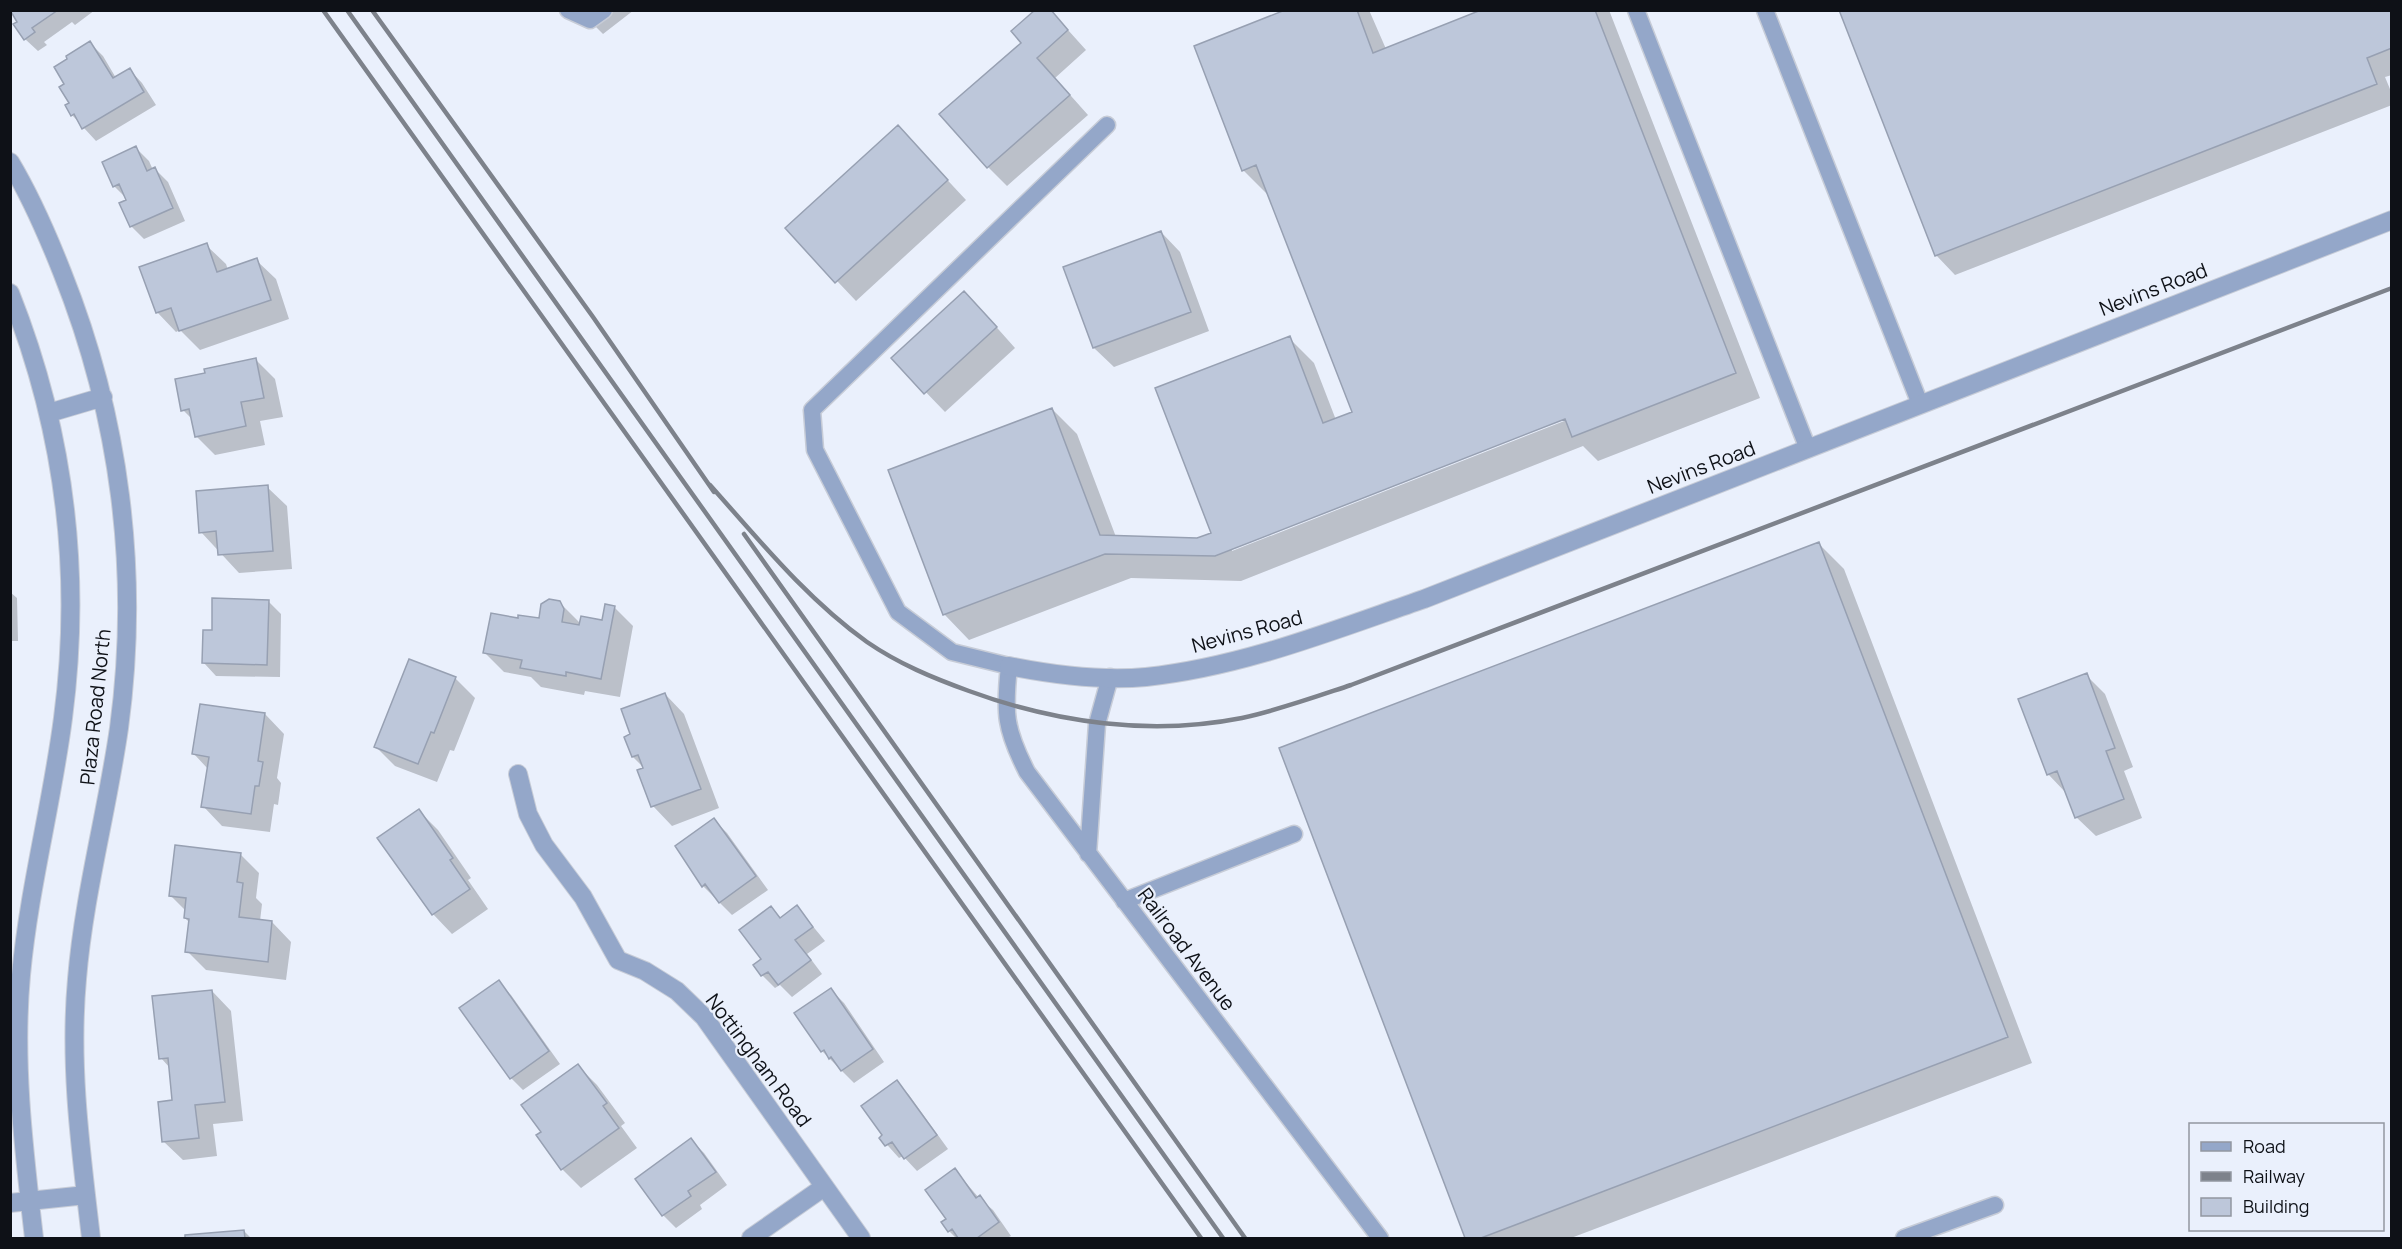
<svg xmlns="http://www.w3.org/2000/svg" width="2402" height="1249" font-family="Manrope,sans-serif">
  <rect width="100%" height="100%" fill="#eaf0fc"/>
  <path fill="#0003" fill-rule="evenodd" d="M 10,10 L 95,10 L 75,25 L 72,22 L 44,42 L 47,45 L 38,51 L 25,39 L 19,22 Z
    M 579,10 L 634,10 L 603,34 Z
    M 1050,10 L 1086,50 L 1055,78 L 1088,115 L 1007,186 L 988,167 L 1023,43 Z
    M 1289,10 L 1369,10 L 1386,49 L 1486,10 L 1609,10 L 1760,398 L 1598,461 L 1583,446 L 1241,581 L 1131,578 L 969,640 L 944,614 L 1052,409 L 1077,434 L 1116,537 L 1198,540 L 1213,534 L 1289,338 L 1314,363 L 1336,420 L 1354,413 L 1268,195 L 1243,170 ZM 1571,415 L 1572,418 L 1232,551 L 1232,548 Z
    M 2392,10 L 2392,75 L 2385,77 L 2392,94 L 2392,105 L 1955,275 L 1936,255 Z
    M 90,43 L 103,56 L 116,78 L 130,70 L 142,83 L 156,105 L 96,141 L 72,115 L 66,84 Z
    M 898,127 L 966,200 L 856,301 L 787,228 Z
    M 136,148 L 149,161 L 153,170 L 155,169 L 168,182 L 185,221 L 144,239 L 131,226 L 127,199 L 114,186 Z
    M 1161,232 L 1180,252 L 1209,331 L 1114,367 L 1094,348 L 1065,268 Z
    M 206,245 L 226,264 L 228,270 L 256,260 L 276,279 L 289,319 L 200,350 L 180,330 L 176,332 L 157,312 Z
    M 983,312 L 1015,348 L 945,412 L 893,358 Z
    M 256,360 L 275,379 L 283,417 L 260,421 L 265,445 L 215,455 L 196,436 L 193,420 L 183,410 L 206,374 Z
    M 267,487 L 287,506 L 292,569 L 239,573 L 201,532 Z
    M 1819,544 L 1844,569 L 2032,1063 L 1571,1238 L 1467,1238 L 1281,749 Z
    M 10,592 L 17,598 L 18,641 L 10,641 Z
    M 268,601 L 281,614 L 280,677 L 216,676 L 204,663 L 213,632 Z
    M 559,602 L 581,624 L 603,622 L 614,607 L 633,626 L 620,697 L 585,691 L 584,695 L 541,687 L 531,677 L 504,672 L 485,653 L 519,620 L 540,620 Z
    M 410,661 L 456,679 L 475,698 L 454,751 L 450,750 L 437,782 L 395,766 L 376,747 Z
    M 2086,675 L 2105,694 L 2133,767 L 2124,771 L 2142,818 L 2096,836 L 2076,817 L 2067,794 L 2048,774 Z
    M 665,694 L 684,714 L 719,808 L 672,826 L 653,806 L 645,769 L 633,757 L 632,735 Z
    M 265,714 L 284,734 L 277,778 L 281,783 L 278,805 L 274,804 L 270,832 L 222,826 L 203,806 L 208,769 L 194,754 Z
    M 419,811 L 438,830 L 471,878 L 468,880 L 488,909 L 452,934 L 433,914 L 379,838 Z
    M 714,820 L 727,833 L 768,890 L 732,915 L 703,886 Z
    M 240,854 L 259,873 L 256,898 L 262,904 L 260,921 L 272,922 L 291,942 L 286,980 L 206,970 L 187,951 L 190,923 L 185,918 L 186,911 L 171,896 Z
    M 797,907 L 825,941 L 807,954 L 822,974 L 792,997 L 780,985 L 775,988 L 762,975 L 763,960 L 771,908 L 782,919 Z
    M 498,982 L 511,995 L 560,1064 L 523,1090 L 511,1078 Z
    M 831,990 L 844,1003 L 884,1062 L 854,1083 L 822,1051 Z
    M 212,991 L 231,1011 L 243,1121 L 213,1124 L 217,1156 L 183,1160 L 163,1141 L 174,1101 L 170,1068 L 161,1058 Z
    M 578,1066 L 597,1085 L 625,1123 L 621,1126 L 637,1148 L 581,1188 L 562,1169 L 543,1132 Z
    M 897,1082 L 909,1095 L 948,1149 L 917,1171 L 903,1156 L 899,1158 L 881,1138 L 884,1135 Z
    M 691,1140 L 704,1153 L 727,1185 L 700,1205 L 702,1209 L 676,1228 L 663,1215 Z
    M 955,1170 L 979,1198 L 993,1210 L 1011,1236 L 1007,1238 L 956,1238 L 949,1231 L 948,1219 Z
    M 244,1231 L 251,1238 L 187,1238 L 187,1236 Z"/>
  <path fill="#bdc7da" stroke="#97a0b2" stroke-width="1.5" d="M 10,10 L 58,10 L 32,28 L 35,32 L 24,40 L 13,24 L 17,22 Z
    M 1035,10 L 1051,10 L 1068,30 L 1037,58 L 1070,95 L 987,168 L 939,114 L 1021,43 L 1011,31 Z
    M 1285,10 L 1357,10 L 1373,53 L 1481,10 L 1595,10 L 1736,373 L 1572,437 L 1565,419 L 1215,556 L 1105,554 L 943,615 L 888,470 L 1052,408 L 1100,535 L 1197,538 L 1211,533 L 1155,388 L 1290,336 L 1323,423 L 1352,412 L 1256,165 L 1242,171 L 1194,46 Z
    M 1839,10 L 2392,10 L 2392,48 L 2367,58 L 2377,84 L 1935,256 Z
    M 90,41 L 113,78 L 130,68 L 144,92 L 82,129 L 74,114 L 71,116 L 65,105 L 69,103 L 59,87 L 64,84 L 54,67 L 67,59 L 66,56 Z
    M 898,125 L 948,180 L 835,283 L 785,228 Z
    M 136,146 L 147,171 L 155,167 L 173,208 L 130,227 L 119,203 L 126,200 L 119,184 L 113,187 L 102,162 Z
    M 1161,231 L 1191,312 L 1093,348 L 1063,267 Z
    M 207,243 L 217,272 L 257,258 L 271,300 L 179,331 L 171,308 L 156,313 L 139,267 Z
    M 964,291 L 997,327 L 924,394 L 891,358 Z
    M 256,358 L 264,398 L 241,402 L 246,426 L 195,437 L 189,409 L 181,411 L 175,379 L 205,373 L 204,369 Z
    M 268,485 L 273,551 L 218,555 L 216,531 L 199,533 L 196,491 Z
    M 1819,542 L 2008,1037 L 1481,1238 L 1465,1238 L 1279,748 Z
    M 212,598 L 269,600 L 267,665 L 202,663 L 203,630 L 212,630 Z
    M 549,599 L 560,601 L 564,609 L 562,622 L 579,625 L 581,616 L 602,620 L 605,604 L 615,606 L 601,679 L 566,672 L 566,676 L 520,668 L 522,660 L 483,653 L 491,613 L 518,618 L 518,615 L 539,618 L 541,604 Z
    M 409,659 L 456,677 L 434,733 L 431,732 L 418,764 L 374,747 Z
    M 2087,673 L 2115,748 L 2106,751 L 2124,799 L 2075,818 L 2057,771 L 2047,775 L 2018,699 Z
    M 665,693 L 701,789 L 651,807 L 637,770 L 643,768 L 638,755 L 632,757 L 624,737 L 630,734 L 621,709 Z
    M 200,704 L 265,713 L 258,761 L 263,762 L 259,786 L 255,786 L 251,814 L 201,807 L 209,757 L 192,754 Z
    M 419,809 L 453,858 L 450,860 L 470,889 L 432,915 L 377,838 Z
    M 714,818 L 756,876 L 719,903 L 705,884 L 702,887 L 675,846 Z
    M 175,845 L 241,853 L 237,882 L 243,883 L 239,917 L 272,921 L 268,962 L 185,952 L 189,919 L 184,918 L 186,898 L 169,896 Z
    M 797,905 L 813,927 L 795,940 L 811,960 L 778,985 L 768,972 L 761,976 L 753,965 L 761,959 L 739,930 L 771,906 L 780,918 Z
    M 499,980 L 549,1051 L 510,1079 L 459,1008 Z
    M 831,988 L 873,1049 L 841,1071 L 831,1057 L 829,1059 L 824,1050 L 821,1052 L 794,1013 Z
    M 212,990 L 225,1102 L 195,1105 L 199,1138 L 162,1142 L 158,1102 L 172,1100 L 168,1058 L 159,1059 L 152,996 Z
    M 578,1064 L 607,1103 L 603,1106 L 619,1128 L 561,1170 L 536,1135 L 541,1132 L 521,1105 Z
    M 897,1080 L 937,1135 L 904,1159 L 892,1142 L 885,1146 L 879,1138 L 882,1135 L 861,1106 Z
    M 691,1138 L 716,1172 L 688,1191 L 691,1196 L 662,1216 L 635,1179 Z
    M 955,1168 L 976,1198 L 980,1195 L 999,1222 L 977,1238 L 958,1238 L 952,1229 L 948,1232 L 941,1222 L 946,1219 L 925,1190 Z
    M 244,1230 L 245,1238 L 185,1238 L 185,1235 Z"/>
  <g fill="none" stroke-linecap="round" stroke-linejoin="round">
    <defs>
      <path id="lane" d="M 568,10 L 590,20 L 604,10
        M 1636,10 L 1808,449
        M 1765,10 L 1920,404
        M 1107,125 L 812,410 L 815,450 L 898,612 L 952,652 L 1009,666 C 1004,713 1005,729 1027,772 L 1380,1238
        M 1088,854 L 1097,724 L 1110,677
        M 1124,901 L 1294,834
        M 1904,1238 L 1995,1205"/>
      <path id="street" d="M 10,162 C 31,197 47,234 62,272 C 120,417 140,573 119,728 C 107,812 84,894 77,979 C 69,1066 81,1152 91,1238
        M 10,293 C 64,429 82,573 63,718 C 52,804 29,888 21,975 C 13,1063 24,1151 34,1238
        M 49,413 L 103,397
        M 1009,666 C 1054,675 1101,681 1146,677 C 1242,667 1334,630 1424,599 L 2392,220
        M 518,774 L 528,814 L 544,845 L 583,897 L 618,960 L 645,971 L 677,991 L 704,1017 L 861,1238
        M 10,1203 L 86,1195
        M 751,1238 L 824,1187"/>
    </defs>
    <use href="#lane" stroke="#c7ccd7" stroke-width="19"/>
    <use href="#street" stroke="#c7ccd7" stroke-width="20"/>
    <use href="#lane" stroke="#94a7c9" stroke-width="16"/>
    <use href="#street" stroke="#94a7c9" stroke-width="18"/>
    <path stroke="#7d828b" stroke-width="4.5" d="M 323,10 L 1201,1238
      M 347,10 L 1223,1238
      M 372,10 L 593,317 L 714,492
      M 710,485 C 759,540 807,599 867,642 C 899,664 933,678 969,691 C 1056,723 1151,736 1242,718 C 1279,710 1315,697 1351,685 L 2392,288
      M 744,534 L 1245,1238"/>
  </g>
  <g text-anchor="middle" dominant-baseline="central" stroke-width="4.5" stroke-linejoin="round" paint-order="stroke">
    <g font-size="20" fill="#0e1117" stroke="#eaf0fc">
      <text transform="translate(2153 289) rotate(-21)">Nevins Road</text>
      <text transform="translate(1701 467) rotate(-21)">Nevins Road</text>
      <text transform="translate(1247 631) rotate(-15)">Nevins Road</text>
      <text transform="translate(95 707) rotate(-84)">Plaza Road North</text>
      <text transform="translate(1187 949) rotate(53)">Railroad Avenue</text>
      <text transform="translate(759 1060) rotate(53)">Nottingham Road</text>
    </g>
  </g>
  <rect width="2402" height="1249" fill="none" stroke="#0e1117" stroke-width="24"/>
  <rect x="2189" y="1123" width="195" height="108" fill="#eaf0fc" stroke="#9297a0" stroke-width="1.5"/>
  <rect x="2201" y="1142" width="30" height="9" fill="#94a7c9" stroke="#9297a0" stroke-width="1.5"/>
  <text x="2243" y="1153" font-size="18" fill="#0e1117">Road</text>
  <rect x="2201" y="1172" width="30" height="9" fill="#7d828b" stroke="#9297a0" stroke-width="1.5"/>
  <text x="2243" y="1183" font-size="18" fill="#0e1117">Railway</text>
  <rect x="2201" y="1198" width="30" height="18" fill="#bdc7da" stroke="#9297a0" stroke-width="1.5"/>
  <text x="2243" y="1213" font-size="18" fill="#0e1117">Building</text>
</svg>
